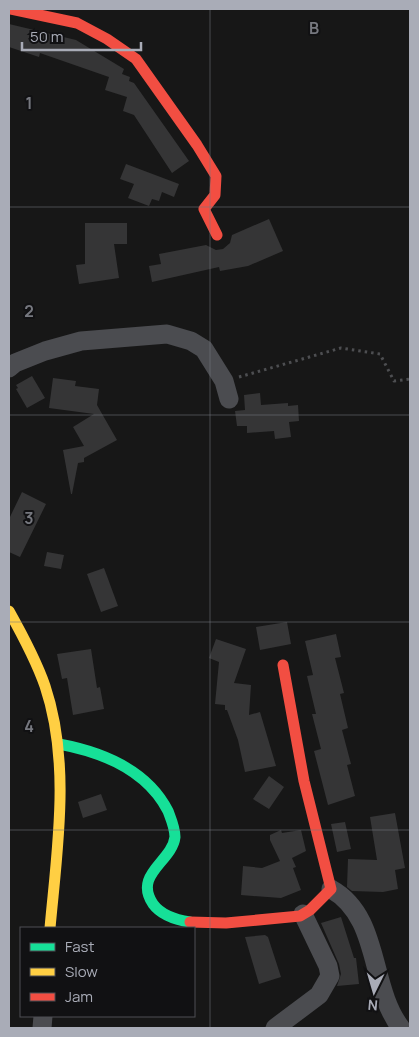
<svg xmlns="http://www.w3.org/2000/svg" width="419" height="1037" font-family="Manrope,sans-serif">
  <rect width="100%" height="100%" fill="#171717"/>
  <path fill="#353536" d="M 9,24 L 76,40 L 124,69 L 122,74 L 130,77 L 129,81 L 134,83 L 189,161 L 172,173 L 134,115 L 123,111 L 127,97 L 105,90 L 109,77 L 40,53 L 39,57 L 9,47 Z
    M 126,164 L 179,184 L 174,197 L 162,192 L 159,201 L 152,199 L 149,206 L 128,198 L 134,184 L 120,179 Z
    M 269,219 L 283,251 L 248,266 L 220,271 L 219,267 L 152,282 L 149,266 L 161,264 L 159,254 L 206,245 L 216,250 L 223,249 L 230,243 L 232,235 Z
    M 85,223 L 127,223 L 127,244 L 114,244 L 119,278 L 79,284 L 76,265 L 85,264 Z
    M 32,376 L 45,398 L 27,408 L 16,389 L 18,388 L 16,385 Z
    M 53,378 L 76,381 L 75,386 L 99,389 L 97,405 L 117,440 L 84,458 L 84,462 L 78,463 L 72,494 L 71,494 L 63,450 L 84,446 L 73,427 L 94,414 L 49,408 Z
    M 260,393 L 261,405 L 288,403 L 288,406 L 298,405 L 299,421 L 289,422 L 291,437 L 275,439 L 274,431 L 247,433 L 247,426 L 237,426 L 235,411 L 245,410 L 244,395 Z
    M 22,492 L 46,504 L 20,557 L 9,552 L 9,519 Z
    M 47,552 L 64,555 L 61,569 L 44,566 Z
    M 104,568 L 118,606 L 101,612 L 87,574 Z
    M 287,622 L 291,644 L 260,650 L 256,627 Z
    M 336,634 L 341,657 L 335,658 L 344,693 L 340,694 L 348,728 L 342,730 L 351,764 L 347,765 L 355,796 L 328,805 L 314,751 L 321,749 L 312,714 L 316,714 L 307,676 L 313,675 L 305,641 Z
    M 216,639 L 246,649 L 234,683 L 251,685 L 249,715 L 260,712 L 276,766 L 245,772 L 238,740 L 227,710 L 225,710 L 225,705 L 215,704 L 219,662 L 209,658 Z
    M 91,649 L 97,688 L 100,687 L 104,709 L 73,715 L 67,678 L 62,679 L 57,654 Z
    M 269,776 L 284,787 L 269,809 L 253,799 Z
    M 101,794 L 107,810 L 83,818 L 78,802 Z
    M 395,813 L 405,868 L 395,870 L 398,889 L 383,892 L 352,891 L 347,887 L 348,859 L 377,860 L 370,817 Z
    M 345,822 L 351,849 L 337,852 L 331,824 Z
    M 281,830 L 282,833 L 301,830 L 306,851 L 292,858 L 296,867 L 293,868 L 301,890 L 281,898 L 241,895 L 243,866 L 262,868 L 280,861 L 270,840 L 270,835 Z
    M 341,917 L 354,958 L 356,958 L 359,984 L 337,986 L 341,974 L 339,964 L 321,923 Z
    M 265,935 L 268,937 L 281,977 L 259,984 L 245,937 Z"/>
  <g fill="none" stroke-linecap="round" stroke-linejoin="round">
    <path stroke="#4d4e51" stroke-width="3" stroke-dasharray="2.5 4" stroke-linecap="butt" d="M 239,377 L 341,348 L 380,354 L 394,381 L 410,379"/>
    <path stroke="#4b4c50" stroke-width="19" d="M 9,368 L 15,363 L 45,351 L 81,341 L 167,334 L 191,341 L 204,349 L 224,381 L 229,399
      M 331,889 C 381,917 369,987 401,1028
      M 42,1028 L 43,1016
      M 275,1028 L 319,995 L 330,976 L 328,966 L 303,914"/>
    <path stroke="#16e098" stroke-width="11" d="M 59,744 C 102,752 147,770 168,811 C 171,819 175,828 175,837 C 172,862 133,874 153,904 C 161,915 177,920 190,922"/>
    <path stroke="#ffcf43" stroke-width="11" d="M 9,611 C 23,636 36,660 45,686 C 71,763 57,850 50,928"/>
    <path stroke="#f24e42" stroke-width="11" d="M 11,9 L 77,23 L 107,39 L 136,59 L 197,145 L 216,176 L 215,195 L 204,209 L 217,235
      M 190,922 L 226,923 L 300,916 L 310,910 L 331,889 L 304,781 L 283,665"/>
  </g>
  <path fill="none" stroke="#76787f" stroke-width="1" stroke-opacity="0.55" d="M 210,9 L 210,1028M 9,207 L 410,207M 9,415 L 410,415M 9,622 L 410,622M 9,830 L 410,830"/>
  <g font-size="16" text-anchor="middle" font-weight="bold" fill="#76787f" stroke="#111113" stroke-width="4" stroke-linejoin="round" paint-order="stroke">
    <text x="314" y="34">B</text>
    <text x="29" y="109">1</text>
    <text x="29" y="317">2</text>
    <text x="29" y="524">3</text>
    <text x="29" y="732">4</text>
  </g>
  <rect width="419" height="1037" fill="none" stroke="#a9acb7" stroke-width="20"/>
  <rect x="20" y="927" width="175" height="90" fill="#111113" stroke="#4e4f55"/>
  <rect x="30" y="943" width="25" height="8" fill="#16e098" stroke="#4e4f55"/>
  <text x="65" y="952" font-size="15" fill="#a9acb7">Fast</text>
  <rect x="30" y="968" width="25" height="8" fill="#ffcf43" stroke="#4e4f55"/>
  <text x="65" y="977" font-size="15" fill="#a9acb7">Slow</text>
  <rect x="30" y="993" width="25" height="8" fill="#f24e42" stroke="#4e4f55"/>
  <text x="65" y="1002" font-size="15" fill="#a9acb7">Jam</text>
  <g transform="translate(374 992) rotate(185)" stroke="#111113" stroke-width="4" paint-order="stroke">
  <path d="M0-4L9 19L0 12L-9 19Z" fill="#a9acb7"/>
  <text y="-8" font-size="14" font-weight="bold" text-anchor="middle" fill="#a9acb7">N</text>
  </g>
  <path d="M22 42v8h119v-8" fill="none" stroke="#a9acb7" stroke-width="2.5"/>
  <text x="30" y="42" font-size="15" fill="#a9acb7" stroke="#111113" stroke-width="4" paint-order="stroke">50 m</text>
</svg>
